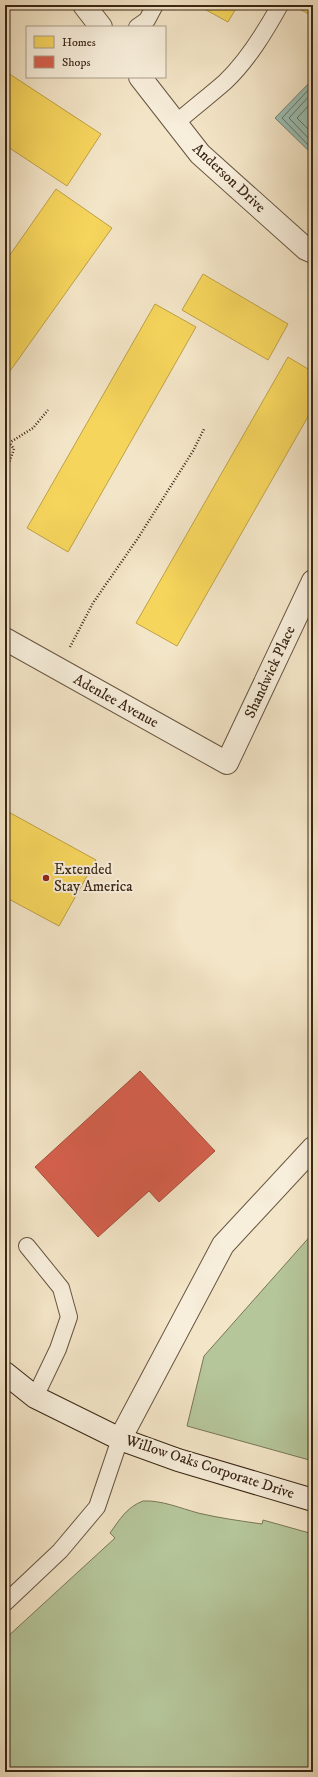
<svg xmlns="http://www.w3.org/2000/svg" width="318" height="1777" font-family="'IM FELL DW Pica',serif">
  <rect width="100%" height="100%" fill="#f3e5c7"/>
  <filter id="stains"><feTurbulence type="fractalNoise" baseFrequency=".005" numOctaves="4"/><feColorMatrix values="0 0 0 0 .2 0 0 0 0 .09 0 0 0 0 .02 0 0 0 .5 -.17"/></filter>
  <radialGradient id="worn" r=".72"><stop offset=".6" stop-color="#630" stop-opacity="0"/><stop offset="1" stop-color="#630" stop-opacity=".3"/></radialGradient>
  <path fill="#b5c69a" stroke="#787657" d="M 313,1233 L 313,1461 L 187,1426 L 204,1356 Z
    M 143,1501 C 161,1500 180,1508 198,1513 C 219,1518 241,1521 262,1524 L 263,1520 L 313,1534 L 313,1772 L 5,1772 L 5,1639 L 115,1538 L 110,1533 C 120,1519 127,1507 143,1501 Z"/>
  <path fill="#9bbfb4" stroke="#748274" d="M 313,79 L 313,155 L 275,118 Z"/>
  <path fill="#f6d55c" stroke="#bea046" d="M 197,5 L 238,5 L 228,22 Z
    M 298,5 L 313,5 L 313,16 L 297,8 Z
    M 5,71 L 101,134 L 67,186 L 5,145 Z
    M 56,189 L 112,228 L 5,378 L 5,262 Z
    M 203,274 L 288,324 L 268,360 L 182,310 Z
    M 155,304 L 196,327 L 68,552 L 27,528 Z
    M 288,357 L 313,372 L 313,408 L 177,646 L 136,623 Z
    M 5,810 L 96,860 L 59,926 L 5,897 Z"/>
  <path fill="#d6604d" stroke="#a74f3c" d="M 140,1071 L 215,1151 L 159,1202 L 149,1191 L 98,1237 L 35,1167 Z"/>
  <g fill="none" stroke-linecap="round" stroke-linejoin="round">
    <path stroke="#6a7264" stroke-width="1" d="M 313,85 L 282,118 L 313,150
      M 313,92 L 289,118 L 313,143
      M 313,101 L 297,118 L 313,134"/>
    <defs>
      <path id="lane" d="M 137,27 L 147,20 L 155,5
        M 176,123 C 192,109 209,96 225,82 C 248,60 265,32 280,5
        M 27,1246 L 61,1288 L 69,1317 L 58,1349 L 35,1397
        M 5,1603 L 60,1551 L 97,1507 L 120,1439"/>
      <path id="street" d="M 84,5 L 101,27
        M 140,77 L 200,154 L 306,249 L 313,252
        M 5,639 L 227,763 L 313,581
        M 120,1439 L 223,1245 L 313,1148"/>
      <path id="secondary" d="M 5,1373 L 35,1397 L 120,1439 L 178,1460 L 313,1500"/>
    </defs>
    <use href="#lane" stroke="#685641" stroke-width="18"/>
    <use href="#street" stroke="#685641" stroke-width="24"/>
    <use href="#secondary" stroke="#3a2614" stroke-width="24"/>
    <path stroke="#3a2614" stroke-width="2.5" stroke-dasharray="1 2" stroke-linecap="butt" d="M 5,437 L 14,449 L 5,474
      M 9,443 L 33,428 L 48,410
      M 70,647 L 93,603 L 138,538 L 193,451 L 204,429"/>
    <use href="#lane" stroke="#f7eedb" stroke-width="16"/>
    <use href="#street" stroke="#f7eedb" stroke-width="22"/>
    <use href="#secondary" stroke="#f7eedb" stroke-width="22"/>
  </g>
  <circle fill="#8f2418" stroke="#f7eedb" stroke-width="1.5" cx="46" cy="878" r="4"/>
  <g text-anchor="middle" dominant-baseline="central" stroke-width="4" stroke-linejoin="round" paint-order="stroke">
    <g font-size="15" fill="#3a2614" stroke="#f7eedb">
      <text transform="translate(229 178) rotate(43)">Anderson Drive</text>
      <text transform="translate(270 672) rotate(-65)">Shandwick Place</text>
      <text transform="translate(116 701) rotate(29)">Adenlee Avenue</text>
      <text transform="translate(210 1467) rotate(18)">Willow Oaks Corporate Drive</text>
    </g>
    <g font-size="15" fill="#3a2614" stroke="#f7eedb" text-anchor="start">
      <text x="54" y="869">Extended<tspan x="54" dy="17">Stay America</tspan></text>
    </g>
  </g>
  <rect width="318" height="1777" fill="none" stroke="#f3e5c7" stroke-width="20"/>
  <rect x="6" y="6" width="306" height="1765" fill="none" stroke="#3a2614" stroke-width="2"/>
  <rect x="10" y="10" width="298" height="1757" fill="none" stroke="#3a2614"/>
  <rect x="26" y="26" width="140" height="52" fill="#f7eedb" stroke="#ab9e8b"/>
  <rect x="34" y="36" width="20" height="12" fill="#f6d55c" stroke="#ab9e8b"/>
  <text x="62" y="46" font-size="12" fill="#3a2614">Homes</text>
  <rect x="34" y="56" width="20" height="12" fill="#d6604d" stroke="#ab9e8b"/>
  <text x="62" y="66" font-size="12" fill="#3a2614">Shops</text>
  <rect width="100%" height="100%" filter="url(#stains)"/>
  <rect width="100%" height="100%" fill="url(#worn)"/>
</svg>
